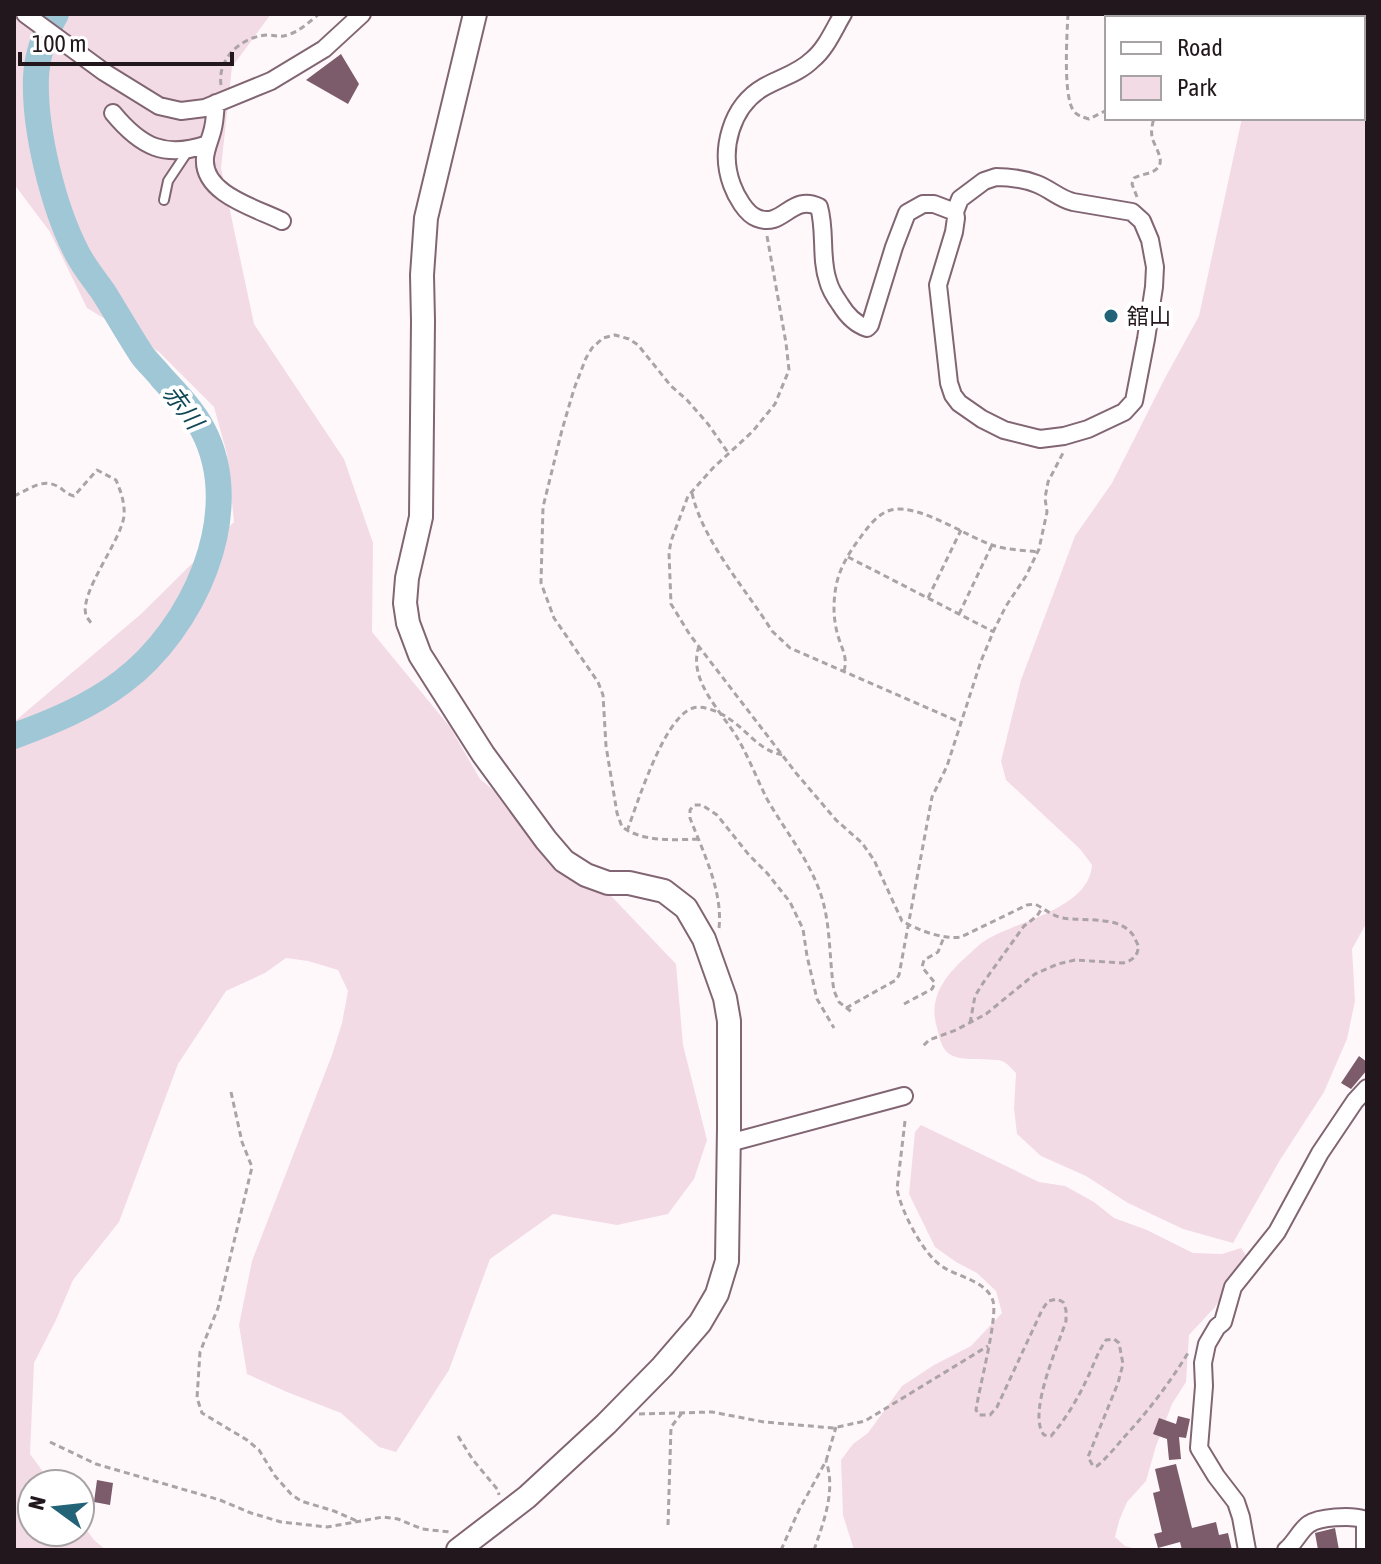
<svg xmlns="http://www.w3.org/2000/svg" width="1381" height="1564" font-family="'Asap Condensed','Noto Sans JP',sans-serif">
  <rect width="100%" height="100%" fill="#fff8fb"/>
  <path fill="#f3dbe5" d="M 16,14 L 271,14 L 232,67 L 221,168 L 254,324 L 344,459 L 373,543 L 372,632 L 450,727 L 480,779 L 572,855 L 676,964 L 683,1045 L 707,1140 L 694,1179 L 668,1214 L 617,1225 L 553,1214 L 490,1259 L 449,1370 L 396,1452 L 379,1447 L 341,1413 L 287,1392 L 247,1374 L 239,1325 L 252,1261 L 332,1055 L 342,1023 L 348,991 L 338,970 L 308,961 L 286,958 L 265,973 L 226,991 L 178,1064 L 119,1222 L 73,1280 L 56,1320 L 34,1363 L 30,1454 L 52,1484 L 32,1484 L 32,1532 L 80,1532 L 80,1521 L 94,1540 L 106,1550 L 14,1550 L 14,722 L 141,614 L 234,522 L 227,454 L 214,407 L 159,352 L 87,308 L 50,232 L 14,184 L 14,24 Z
    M 1280,14 L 1367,14 L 1367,922 L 1352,949 L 1355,1001 L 1347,1039 L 1324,1092 L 1280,1160 L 1233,1243 L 1183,1229 L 1128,1203 L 1086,1176 L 1041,1156 L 1017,1134 L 1014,1108 L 1016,1073 C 1012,1069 1007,1063 1002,1061 C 988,1057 960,1063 948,1053 C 940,1046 939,1034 936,1024 C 929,995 947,974 967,956 C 973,951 979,944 986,940 C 1017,921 1089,909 1092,865 L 1080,849 L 1006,780 L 1001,761 L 1021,680 L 1075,536 L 1112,483 L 1165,378 L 1199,316 L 1242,118 L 1363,118 L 1363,18 L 1278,18 Z
    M 921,1125 L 1039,1182 L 1065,1186 L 1094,1202 L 1114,1218 L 1147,1230 L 1193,1253 L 1222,1254 L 1241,1248 L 1247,1257 L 1215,1307 L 1189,1335 L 1186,1382 L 1172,1404 L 1156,1446 L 1146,1481 L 1127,1502 L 1119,1521 L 1115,1537 L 1125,1546 L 1140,1550 L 854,1550 L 843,1515 L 841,1460 L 853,1444 L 868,1433 L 902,1386 L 934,1365 L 971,1346 L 1002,1313 L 996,1291 L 977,1273 L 956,1262 L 935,1247 L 909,1194 L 915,1132 Z"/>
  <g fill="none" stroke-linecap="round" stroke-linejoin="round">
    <path stroke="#a0c7d6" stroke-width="26" d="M 14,736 C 52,722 89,707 122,682 C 192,630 247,514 203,430 C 193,411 177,394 162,378 C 156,370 148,363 142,355 C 129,335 117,314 104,293 C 95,280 84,267 77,253 C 53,207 34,129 36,77 C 37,55 45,33 56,14"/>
  </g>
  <path fill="#7c5c6b" d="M 341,54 L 359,84 L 348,104 L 306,80 Z
    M 1359,1056 L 1367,1062 L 1367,1070 L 1351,1089 L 1341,1083 Z
    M 1178,1416 L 1190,1419 L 1186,1438 L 1179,1437 L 1181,1459 L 1169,1460 L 1167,1439 L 1153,1434 L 1159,1418 L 1176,1424 Z
    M 1176,1464 L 1192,1528 L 1216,1522 L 1219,1535 L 1228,1533 L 1232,1550 L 1182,1550 L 1180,1542 L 1158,1548 L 1154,1534 L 1162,1532 L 1153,1493 L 1160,1491 L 1155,1469 Z
    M 97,1480 L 113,1483 L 110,1505 L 94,1502 Z
    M 1335,1528 L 1339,1550 L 1318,1550 L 1315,1533 Z"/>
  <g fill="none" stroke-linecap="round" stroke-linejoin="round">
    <defs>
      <path id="lane" d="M 164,200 L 168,181 L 188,151"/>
      <path id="street" d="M 25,14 L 104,72 L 159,106 L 181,111 L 205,108 L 271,81 L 324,49 L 362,14
        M 843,14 C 834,29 826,49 812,60 C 799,73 780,78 764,87 C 731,106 719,150 732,185 C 736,196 746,214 757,218 C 783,229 791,193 819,207 C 826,231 820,258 828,281 C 830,289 835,297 840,304 C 846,314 855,324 867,328 L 870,325 L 894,247 L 907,213 L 923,204 L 934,204 L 955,212
        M 216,103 C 215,111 215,120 213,128 C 211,138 206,147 205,158 C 202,194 256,208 282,221
        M 113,113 C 141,147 165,159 208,144
        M 996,177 C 1010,177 1024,179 1037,184 C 1050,189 1060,199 1073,202 L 1132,212 L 1142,221 L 1150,240 L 1155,267 L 1154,287 L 1146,339 L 1134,401 L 1124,412 L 1088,429 L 1064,436 L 1040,439 L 1004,430 L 982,419 L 959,403 L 953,395 L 949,383 L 938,285 L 954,232 L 956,218 L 955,212 L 960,199 L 984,181 Z
        M 729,1143 L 904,1096
        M 1247,1550 L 1241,1517 L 1236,1502 L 1216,1476 L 1199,1448 L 1204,1386 L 1203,1363 L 1207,1344 L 1217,1327 L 1223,1322 L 1233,1287 L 1277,1232 L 1320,1153 L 1355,1101 L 1367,1088
        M 1286,1550 C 1295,1543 1300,1530 1309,1524 C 1319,1517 1351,1515 1363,1519 L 1365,1524 L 1365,1550"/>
      <path id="secondary" d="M 458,1550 L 527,1497 L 606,1424 L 662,1367 L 700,1323 L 717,1294 L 727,1261 L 729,1128 L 729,1021 L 725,998 L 704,939 L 686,908 L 664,891 L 629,883 L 608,883 L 586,875 L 564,861 L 546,840 L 483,754 L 420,655 L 408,623 L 405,603 L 407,578 L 421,517 L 423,321 L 422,275 L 426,218 L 475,14"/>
    </defs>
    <use href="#lane" stroke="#816572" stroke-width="12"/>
    <use href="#street" stroke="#816572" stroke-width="20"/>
    <use href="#secondary" stroke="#816572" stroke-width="26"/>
    <path stroke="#aba3a6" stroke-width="3" stroke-dasharray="6 4" stroke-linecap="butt" d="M 1068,14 C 1067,34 1063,94 1073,110 C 1076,115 1082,117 1089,119 L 1107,110
      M 221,85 C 217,58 242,36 268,35 C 276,35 280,38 287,35 C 299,32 309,22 319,14
      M 1137,197 L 1132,184 L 1134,178 C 1140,175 1147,174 1152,172 C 1169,164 1155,149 1152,137 C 1151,131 1152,125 1154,118
      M 767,236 L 786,343 L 789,370 L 775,404 L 753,431 L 713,468 L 688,496 L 671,541 L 669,553 L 671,604 L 690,635 L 796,773 L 836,820 L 862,843 L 874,860 L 902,921 C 918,930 943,940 961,937 L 1027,905 L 1035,904 C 1045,909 1052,916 1063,918 C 1086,922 1126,914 1136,941 C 1139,947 1139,946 1137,953 C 1134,959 1130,961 1123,963 L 1075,960 L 1058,964 L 1035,974 L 986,1014 L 956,1030 L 929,1040 L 923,1046
      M 692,493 C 703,542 746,589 772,631 L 790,648 L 962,723
      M 14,496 C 28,490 42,478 57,486 C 63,489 66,494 74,496 L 97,470 L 116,480 C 121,492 125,503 124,516 C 121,541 79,593 86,615 C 87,618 91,623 93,625
      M 848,557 L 994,632
      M 928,598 L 961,530
      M 959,614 L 992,545
      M 699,646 C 687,680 722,712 738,739 C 749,758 757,779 767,799 C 785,831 809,859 821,895 C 831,925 829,959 834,991 L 839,1002 L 853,1013
      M 844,671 C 848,658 842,649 838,636 C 834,622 833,608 835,593 C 837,573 847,555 860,538 C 867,528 878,513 891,510 C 920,503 968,538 995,546 C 1008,550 1024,550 1038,552
      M 627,831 C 638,802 664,717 693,708 C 703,705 720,712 728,718 C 747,730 759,751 783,755
      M 698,839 C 673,840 643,842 622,827 L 617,813 L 606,746 L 603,695 L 598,682 L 554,618 L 541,583 L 543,507 L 562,430 L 574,389 L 586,358 L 592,348 L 603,338 L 615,335 L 629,339 L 638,345 L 671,386 L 687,400 L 708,424 L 729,454
      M 719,928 C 723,891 703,852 690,818 L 690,810 L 694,805 L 702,805 L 717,815 L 749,855 L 767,873 L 790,902 L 803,929 L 807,956 L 817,999 L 834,1028
      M 904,1004 L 932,989 L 935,983 L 922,967 L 924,960 L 938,952 L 944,937
      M 846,1008 L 896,980 L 899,975 L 932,797 L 947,766 L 981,661 L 994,630 L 1006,606 L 1026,576 L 1039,549 L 1047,512 L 1045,498 L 1048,482 L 1064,451
      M 970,1023 L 975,996 L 983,983 L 1024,926 L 1037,916 L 1042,908
      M 231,1092 L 242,1142 L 252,1167 L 218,1308 L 200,1352 L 197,1398 L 202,1413 L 247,1440 L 259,1450 L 275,1476 L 291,1494 L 301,1501 L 334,1511 L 357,1521
      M 905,1121 L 897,1189 C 901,1211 924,1256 943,1267 C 958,1277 987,1281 993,1301 C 998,1318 979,1388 976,1410 L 979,1415 L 990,1415 L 997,1407 L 1042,1310 L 1048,1301 L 1057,1299 L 1063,1302 L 1066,1310 L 1066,1321 C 1058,1346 1027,1414 1044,1435 L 1051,1436 C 1065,1420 1077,1400 1086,1381 C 1093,1367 1097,1353 1106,1340 L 1114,1339 L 1119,1343 L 1123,1364 L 1118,1383 L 1088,1457 L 1093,1466 L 1097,1466 C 1108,1457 1117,1445 1127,1434 C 1150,1409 1170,1382 1188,1353
      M 639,1414 L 712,1412 L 764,1422 L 833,1428 L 865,1421 L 988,1346
      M 458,1436 L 473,1460 L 498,1490 L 499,1495
      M 50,1442 L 96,1464 L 220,1500 L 251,1513 L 281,1522 L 327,1527 L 383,1517 L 398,1519 L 422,1529 L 450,1532
      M 668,1525 L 671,1427 L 682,1413
      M 781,1550 L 799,1510 L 826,1461 L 836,1427
      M 814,1550 C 824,1521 836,1490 826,1461"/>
    <use href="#lane" stroke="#fff" stroke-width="8"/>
    <use href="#street" stroke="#fff" stroke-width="16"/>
    <use href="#secondary" stroke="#fff" stroke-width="22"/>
  </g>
  <circle fill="#236378" stroke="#fff" stroke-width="3" cx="1111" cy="316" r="8"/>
  <g text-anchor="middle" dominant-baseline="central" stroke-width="8" stroke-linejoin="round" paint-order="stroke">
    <g font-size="22" fill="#22171c" stroke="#fff" text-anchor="start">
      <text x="1127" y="316">舘山</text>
    </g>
    <g font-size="24" font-style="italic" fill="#104757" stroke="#fff">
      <text transform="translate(183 407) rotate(53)">赤川</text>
    </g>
  </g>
  <rect width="1381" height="1564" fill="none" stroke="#22171c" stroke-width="32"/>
  <rect x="1105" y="16" width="260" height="104" fill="#ffffff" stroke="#a7a2a4" stroke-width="2"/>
  <rect x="1121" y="42" width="40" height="12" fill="#ffffff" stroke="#a7a2a4" stroke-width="2"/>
  <text x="1177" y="56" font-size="24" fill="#22171c">Road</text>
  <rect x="1121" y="76" width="40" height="24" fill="#f3dbe5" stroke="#a7a2a4" stroke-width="2"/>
  <text x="1177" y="96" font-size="24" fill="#22171c">Park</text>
  <g transform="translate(56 1508) rotate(285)"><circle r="38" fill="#ffffff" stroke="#a7a2a4" stroke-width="2"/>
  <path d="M0-6L14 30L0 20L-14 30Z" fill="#236378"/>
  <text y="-12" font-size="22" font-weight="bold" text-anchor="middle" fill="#22171c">N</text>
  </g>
  <path d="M20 52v12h212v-12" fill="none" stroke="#22171c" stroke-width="4"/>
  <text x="32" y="52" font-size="24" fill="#22171c" stroke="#ffffff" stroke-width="6" paint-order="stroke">100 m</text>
</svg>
